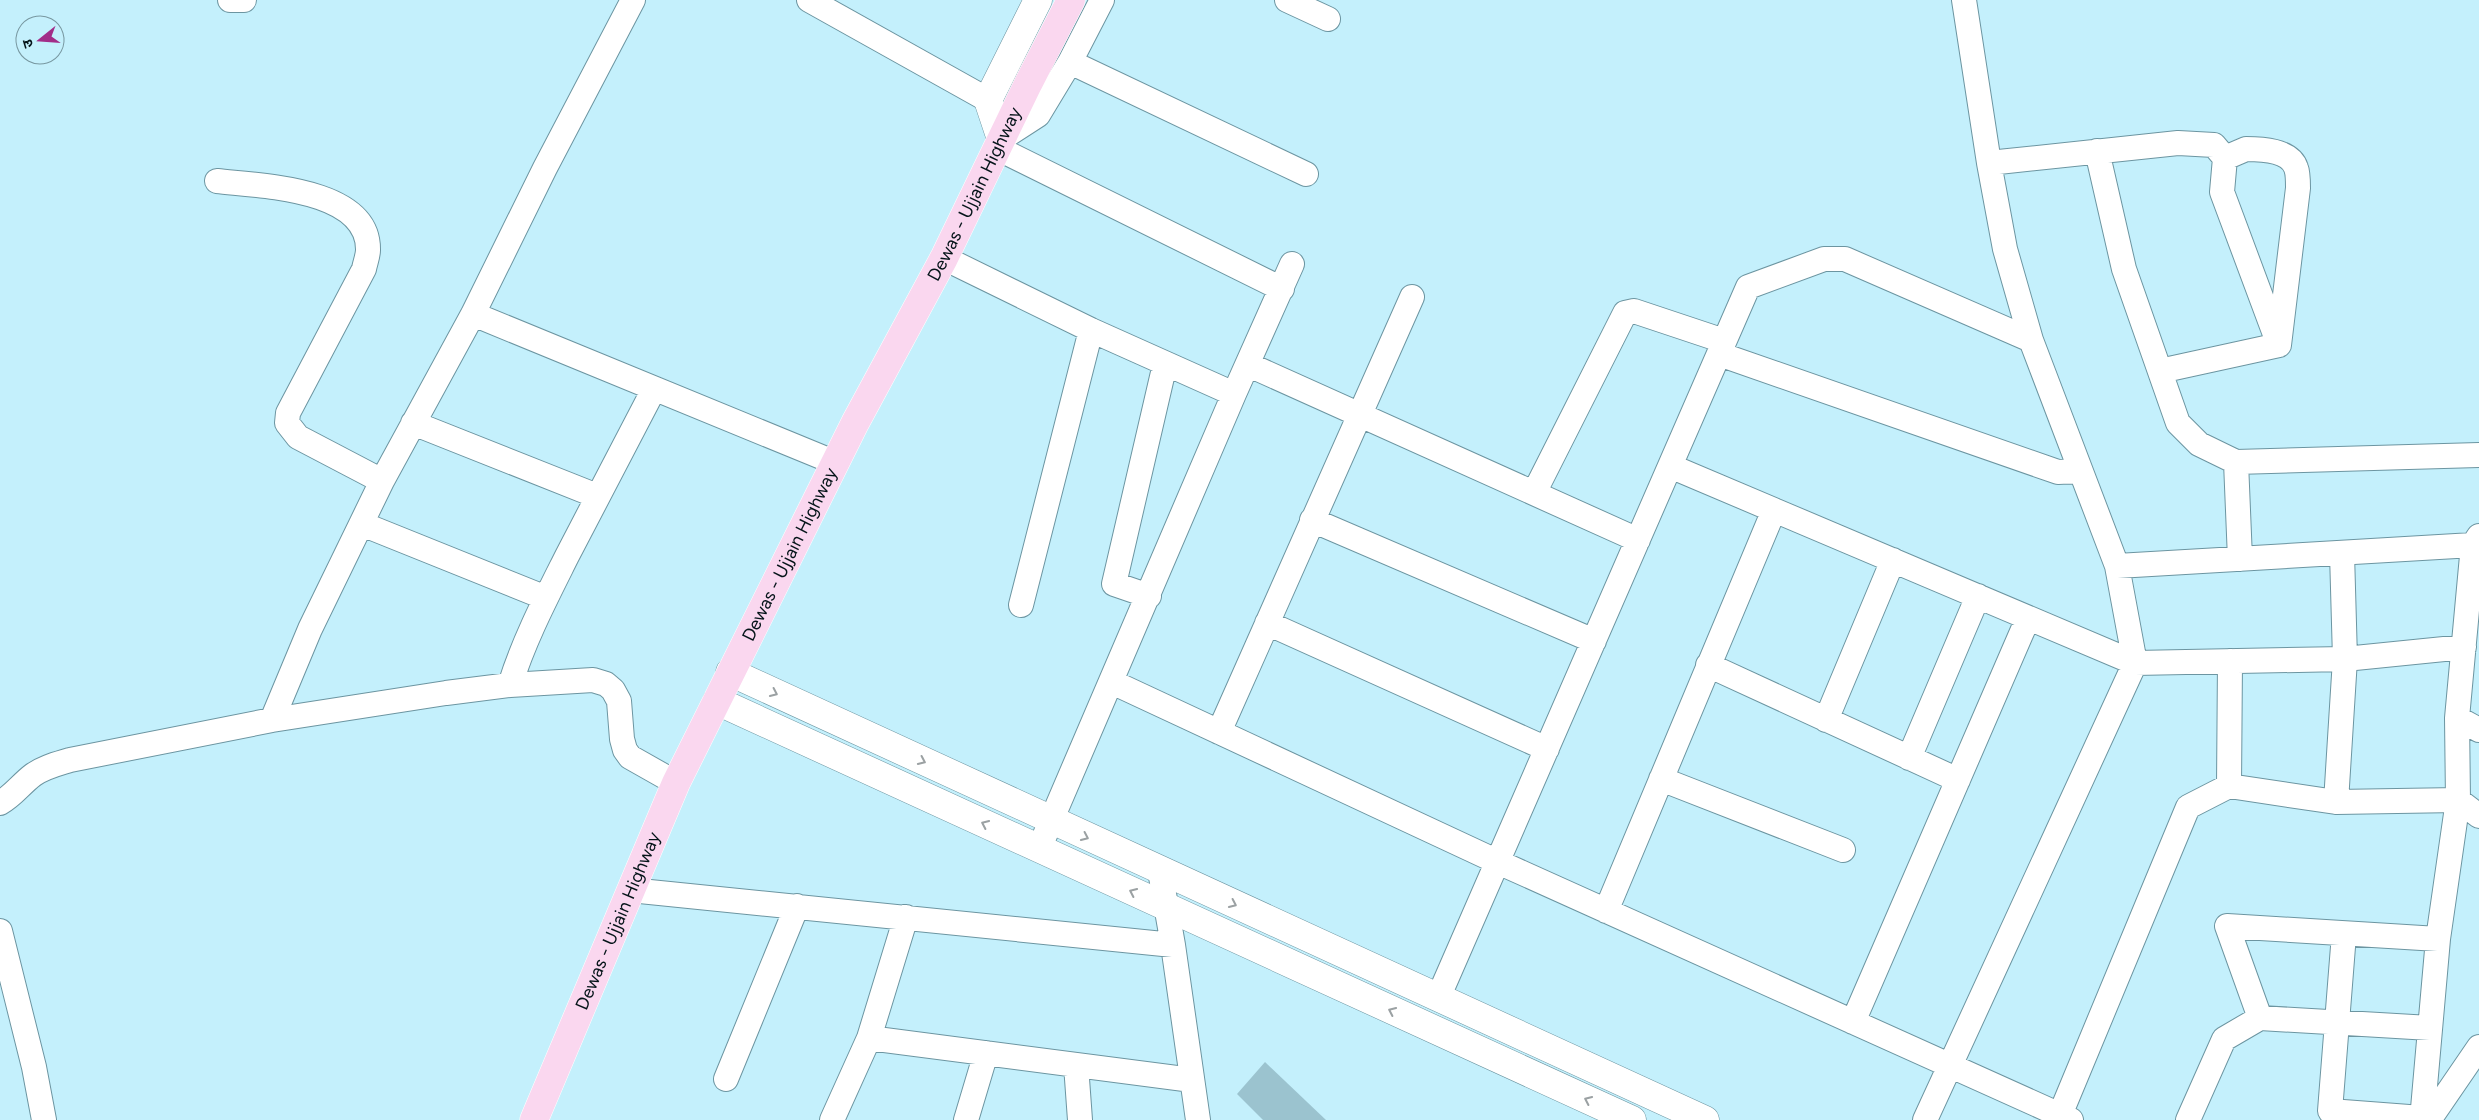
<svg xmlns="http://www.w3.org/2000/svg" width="2479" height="1120" font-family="Figtree,'Noto Sans Devanagari',sans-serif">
  <rect width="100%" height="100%" fill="#c4f0fc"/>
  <path fill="#9bc3cf" d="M 1265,1062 L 1326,1120 L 1263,1120 L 1237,1094 Z"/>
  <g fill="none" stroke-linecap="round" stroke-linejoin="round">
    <defs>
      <path id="minor" d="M 230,0 L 244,0
        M 809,0 L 988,100
        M 1287,0 L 1328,19
        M 1070,62 L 1306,174
        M 1001,139 L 1038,115 L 1070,62 L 1102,0
        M 997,148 L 1282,289
        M 2246,149 C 2261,149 2290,150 2296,168 C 2298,173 2298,182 2298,188 L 2279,345 L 2222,192 L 2225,158 Z
        M 2097,151 L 2124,269 L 2178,423 L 2199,444 L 2236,462 L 2479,455
        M 1989,163 L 2178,143 L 2214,145 L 2225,158
        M 217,181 C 260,186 369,188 368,250 C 368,256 365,263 364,269 L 288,413 L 287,423 L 298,437 L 382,481
        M 944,258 L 1091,330 L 1234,394
        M 473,314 L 836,463
        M 1719,354 L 2058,472 L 2079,471
        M 1249,365 L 1638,540
        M 2160,371 L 2279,345
        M 413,423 L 597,496
        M 2236,462 L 2240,559
        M 1670,466 L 2135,663 L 2345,659 L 2464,647
        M 1534,493 L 1625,313 L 1634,311 L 1724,341
        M 1312,520 L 1594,641
        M 362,524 L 546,598
        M 2117,566 L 2473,545 L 2479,547
        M 1149,596 L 1114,584 L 1165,364
        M 1021,605 L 1091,330
        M 1267,623 L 1547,749
        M 1708,665 L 1958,780
        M 1112,682 L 1498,862 L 2071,1120
        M 510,685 C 524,640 546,598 567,556 C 596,500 625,444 654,389
        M 2457,718 L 2479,730
        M 272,720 L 310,629 L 382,481 L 473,314 L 545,168 L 633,0
        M 1826,720 L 1893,560
        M 1219,732 L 1412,297
        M 1909,758 L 1978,596
        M 1661,779 L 1843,850
        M 2229,786 L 2230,661
        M 2336,802 L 2345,659 L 2342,553
        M 0,803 C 13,796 21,784 33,775 C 44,767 57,764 70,760 L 272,720 L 446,693 L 510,685 L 593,680 L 606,684 L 613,690 L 619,701 L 622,739 L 625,750 L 630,757 L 676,783
        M 1039,849 L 1234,394 L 1292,264
        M 1160,871 L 1173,945 L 1198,1120
        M 630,890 L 1173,945
        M 1606,911 L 1774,510
        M 0,931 L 34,1067 L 44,1120
        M 2344,934 L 2330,1111 L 2422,1118
        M 1438,998 L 1748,287 L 1824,259 L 1845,259 L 2031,340
        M 2260,1018 L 2227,926 L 2438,939
        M 1853,1022 L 2028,618
        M 869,1038 L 1192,1080
        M 1076,1065 L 1080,1120
        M 726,1079 L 797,906
        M 2060,1115 L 2188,807 L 2229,786 L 2336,802 L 2458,800 L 2479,816
        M 832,1120 L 869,1038 L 906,917
        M 966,1120 L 986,1053
        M 1925,1120 L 2135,663 L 2117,566 L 2031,340 L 2005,249 L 1989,163 L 1964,0
        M 2188,1120 L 2224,1039 L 2260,1018 L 2430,1028
        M 2422,1120 L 2438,939 L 2458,800 L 2457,718 L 2473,545 L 2479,536
        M 2429,1120 L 2479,1047"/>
      <path id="tertiary" d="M 1001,139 L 988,100 L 1038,0
        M 730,672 L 1705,1120
        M 717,701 L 1632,1120"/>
      <g id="primary">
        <path id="s1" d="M 534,1120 L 676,783 L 855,423 L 944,258 L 1028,84 L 1071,0"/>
      </g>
    </defs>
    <use href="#minor" stroke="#6c95a1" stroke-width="26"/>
    <use href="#tertiary" stroke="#6c95a1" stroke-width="29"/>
    <use href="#primary" stroke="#fff" stroke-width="29"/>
    <use href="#minor" stroke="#fff" stroke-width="24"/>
    <use href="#tertiary" stroke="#fff" stroke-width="28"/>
    <use href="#primary" stroke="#fad7ef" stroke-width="28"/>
  </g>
  <defs><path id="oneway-chevron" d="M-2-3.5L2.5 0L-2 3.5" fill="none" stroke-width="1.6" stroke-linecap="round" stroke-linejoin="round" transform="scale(1.25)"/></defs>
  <g stroke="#9ba1a3">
    <use href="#oneway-chevron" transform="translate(774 693) rotate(25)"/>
    <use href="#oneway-chevron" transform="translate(922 761) rotate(25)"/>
    <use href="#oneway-chevron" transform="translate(985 824) rotate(-155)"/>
    <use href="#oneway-chevron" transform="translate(1085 837) rotate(25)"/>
    <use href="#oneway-chevron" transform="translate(1133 892) rotate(-155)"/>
    <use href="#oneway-chevron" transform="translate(1233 904) rotate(25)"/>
    <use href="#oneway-chevron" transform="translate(1392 1011) rotate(-155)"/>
    <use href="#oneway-chevron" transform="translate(1588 1100) rotate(-155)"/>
  </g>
  <g text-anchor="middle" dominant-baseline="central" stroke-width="4" stroke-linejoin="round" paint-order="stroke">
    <g font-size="18" fill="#051419" stroke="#c4f0fc">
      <text stroke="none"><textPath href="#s1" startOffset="1026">Dewas - Ujjain Highway</textPath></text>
      <text stroke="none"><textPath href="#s1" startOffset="621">Dewas - Ujjain Highway</textPath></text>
      <text stroke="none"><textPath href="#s1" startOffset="216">Dewas - Ujjain Highway</textPath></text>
    </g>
  </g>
  <g transform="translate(40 40) rotate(253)"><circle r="24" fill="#c4f0fc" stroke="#7898a1"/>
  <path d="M0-4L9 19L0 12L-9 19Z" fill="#a22e88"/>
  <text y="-8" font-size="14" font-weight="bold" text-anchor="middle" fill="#051419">उ</text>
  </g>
</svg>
